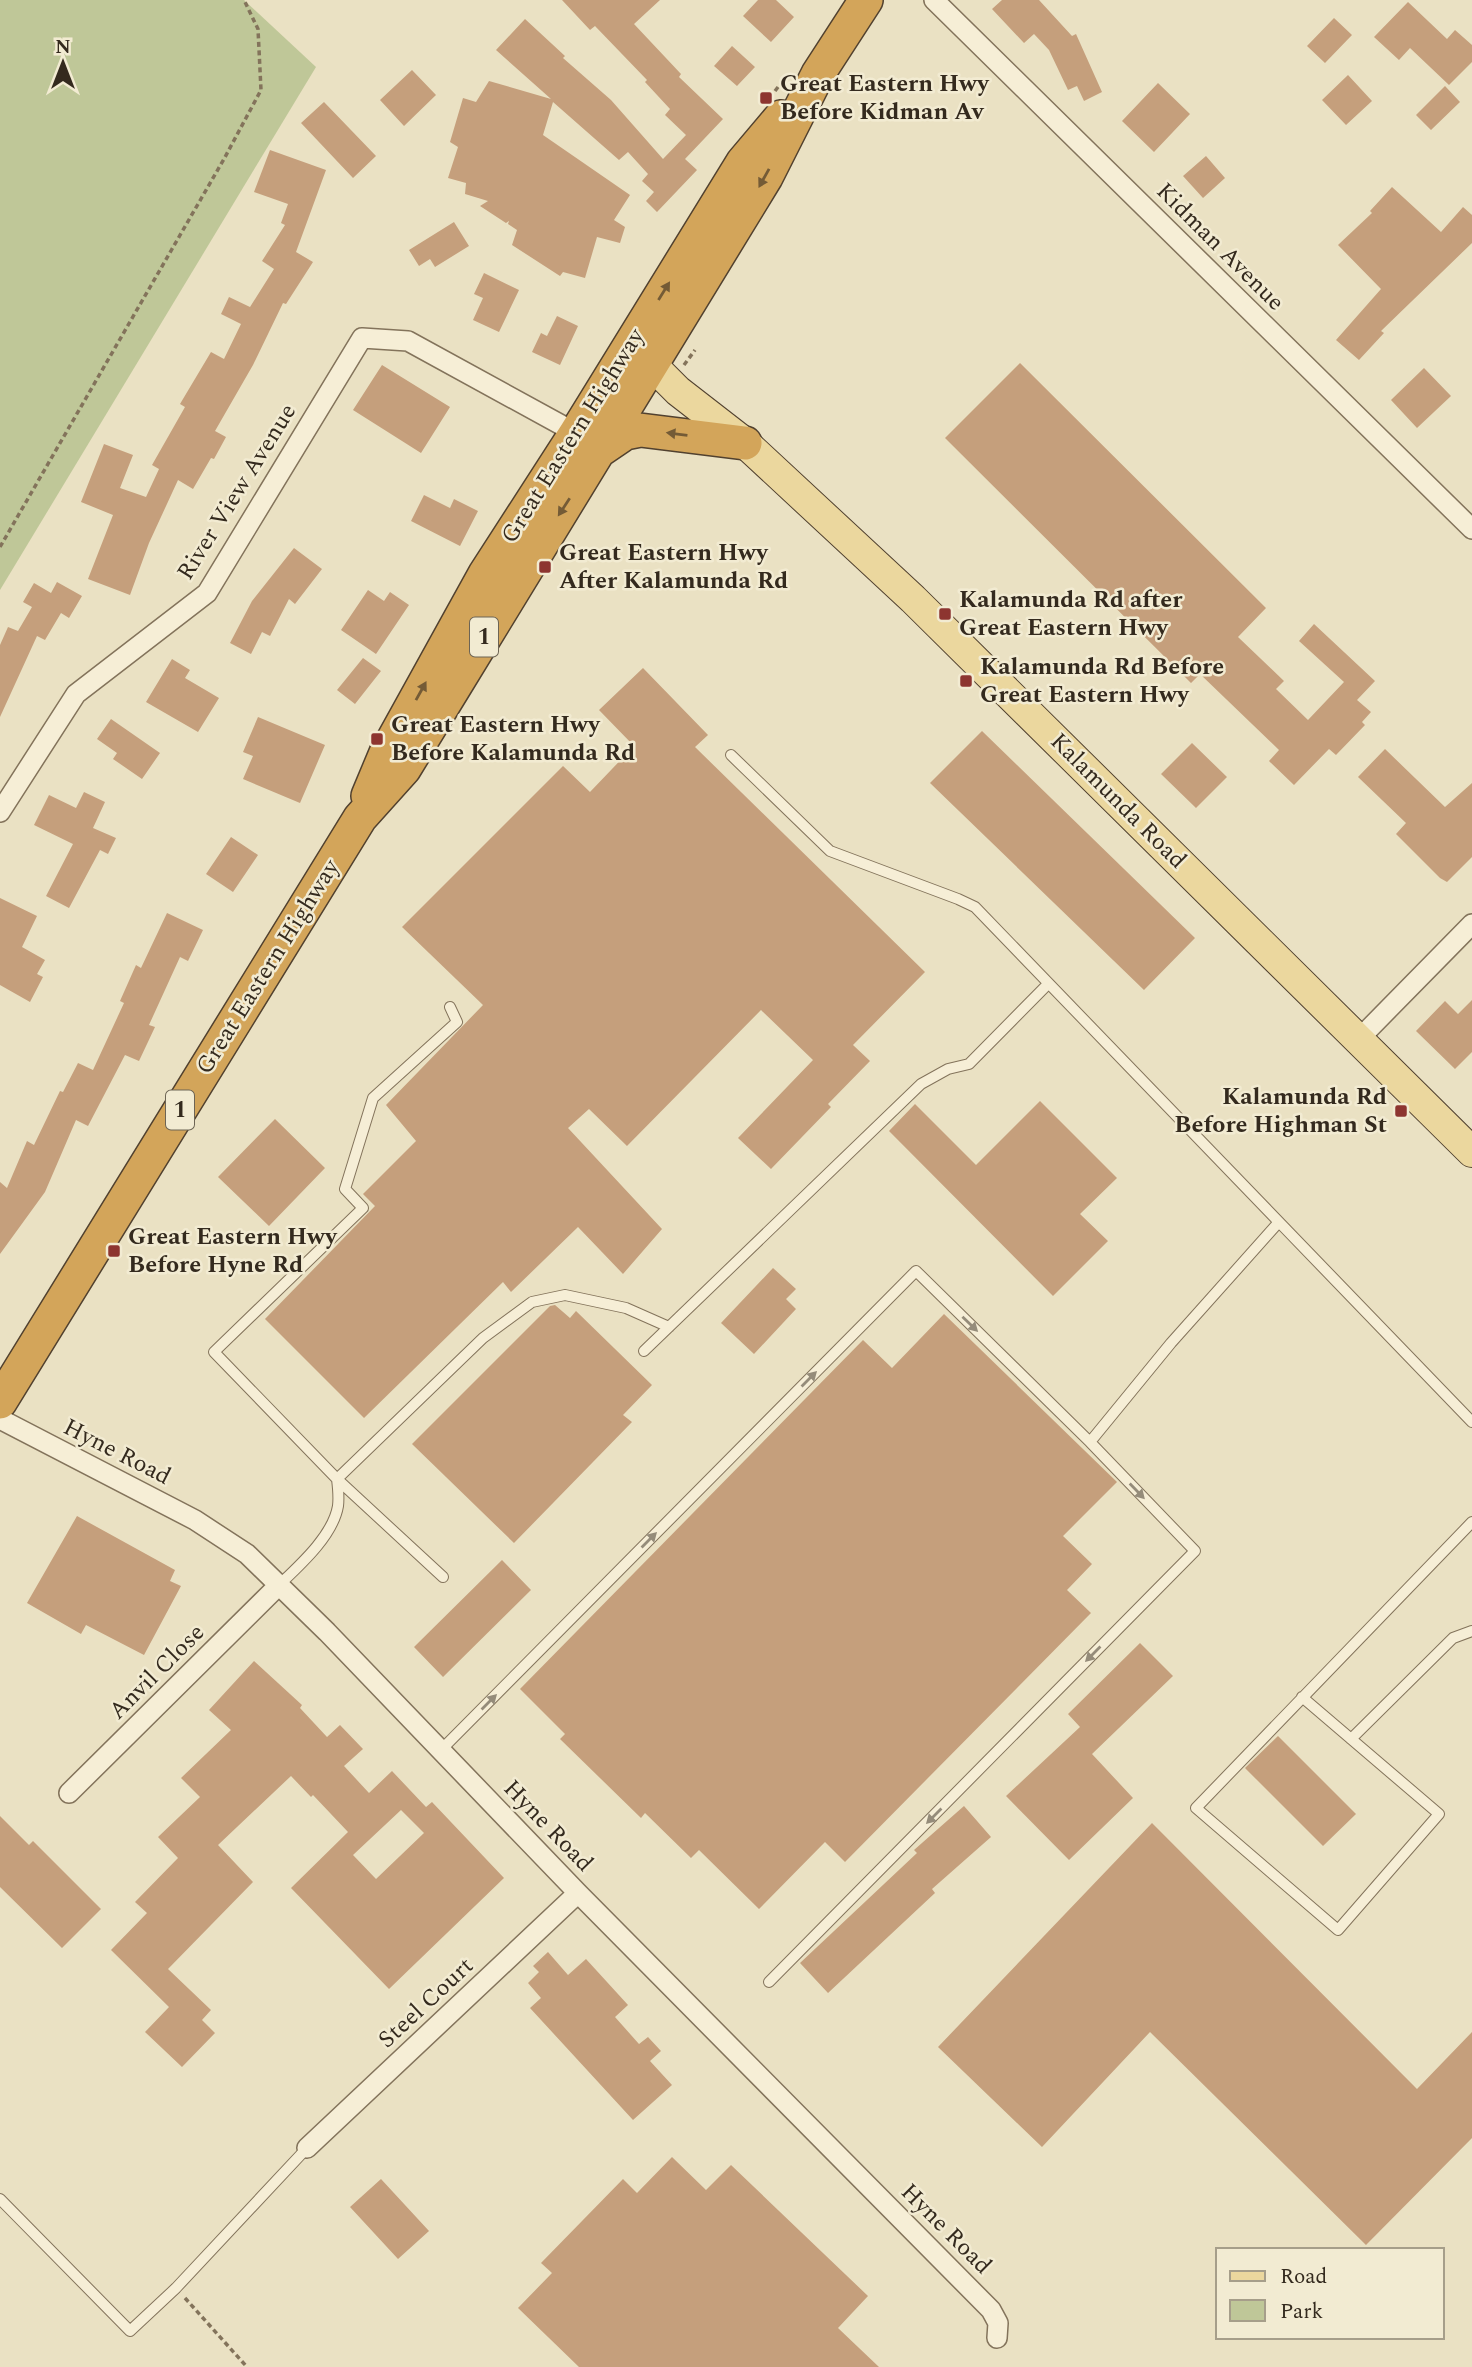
<svg xmlns="http://www.w3.org/2000/svg" width="1472" height="2367" font-family="Spectral,serif">
  <rect width="100%" height="100%" fill="#eae1c3"/>
  <path fill="#bfc798" d="M 0,0 L 244,0 L 316,67 L 0,590 Z"/>
  <path fill="#c59f7c" fill-rule="evenodd" d="M 562,0 L 660,0 L 634,24 L 681,74 L 679,77 L 723,119 L 685,159 L 697,170 L 657,212 L 646,201 L 654,192 L 642,181 L 648,174 L 628,152 L 619,160 L 553,102 L 543,135 L 630,195 L 614,220 L 625,227 L 620,243 L 597,237 L 585,278 L 563,272 L 560,276 L 512,245 L 517,230 L 508,224 L 509,221 L 506,223 L 480,206 L 488,201 L 465,194 L 466,183 L 448,178 L 458,147 L 450,142 L 463,98 L 476,102 L 489,81 L 551,99 L 496,50 L 525,19 L 565,56 L 563,58 L 611,100 L 663,159 L 686,135 L 665,115 L 670,109 L 645,82 L 647,80 L 595,26 L 590,30 Z
    M 758,0 L 776,0 L 794,17 L 771,42 L 743,16 Z
    M 1002,0 L 1039,0 L 1072,36 L 1076,34 L 1102,92 L 1084,101 L 1077,86 L 1068,90 L 1049,50 L 1034,34 L 1024,43 L 992,9 Z
    M 1408,2 L 1447,39 L 1455,30 L 1472,45 L 1472,62 L 1449,85 L 1410,48 L 1399,60 L 1374,37 Z
    M 1334,18 L 1352,35 L 1325,63 L 1307,46 Z
    M 732,46 L 755,67 L 737,86 L 714,66 Z
    M 412,70 L 436,95 L 404,126 L 380,100 Z
    M 1348,75 L 1372,101 L 1346,125 L 1322,100 Z
    M 1158,83 L 1190,114 L 1154,152 L 1122,121 Z
    M 1445,86 L 1460,102 L 1431,130 L 1416,115 Z
    M 324,102 L 376,156 L 353,178 L 301,123 Z
    M 270,150 L 326,170 L 296,252 L 313,262 L 286,304 L 283,303 L 253,365 L 215,431 L 226,437 L 214,459 L 211,458 L 193,489 L 178,480 L 149,543 L 130,595 L 88,579 L 113,515 L 81,502 L 104,444 L 133,455 L 120,488 L 146,497 L 159,469 L 152,465 L 185,407 L 180,404 L 211,352 L 224,359 L 241,324 L 221,314 L 229,297 L 250,307 L 274,269 L 262,261 L 285,225 L 281,223 L 288,204 L 254,192 Z
    M 1206,156 L 1225,178 L 1203,198 L 1183,176 Z
    M 1392,187 L 1441,232 L 1463,207 L 1472,215 L 1472,243 L 1381,331 L 1384,333 L 1359,360 L 1336,340 L 1381,289 L 1338,245 L 1372,213 L 1370,211 Z
    M 454,222 L 469,246 L 435,267 L 430,259 L 419,266 L 409,250 Z
    M 484,273 L 519,290 L 499,332 L 473,320 L 483,298 L 474,294 Z
    M 557,316 L 578,326 L 560,365 L 532,352 L 541,333 L 547,336 Z
    M 1020,363 L 1266,608 L 1238,637 L 1284,681 L 1276,689 L 1308,720 L 1344,682 L 1299,641 L 1314,624 L 1375,681 L 1357,700 L 1371,712 L 1362,722 L 1365,725 L 1336,755 L 1329,749 L 1294,785 L 1269,761 L 1279,750 L 1200,674 L 1191,683 L 945,438 Z
    M 382,365 L 450,407 L 421,453 L 353,410 Z
    M 1424,368 L 1451,396 L 1417,428 L 1391,400 Z
    M 424,495 L 450,508 L 454,499 L 478,511 L 460,546 L 411,521 Z
    M 294,548 L 322,569 L 295,604 L 289,599 L 270,636 L 262,632 L 251,654 L 230,643 L 252,601 Z
    M 57,582 L 82,596 L 69,618 L 61,613 L 45,640 L 37,636 L 0,717 L 0,645 L 8,627 L 18,631 L 32,607 L 23,602 L 34,583 L 51,593 Z
    M 368,590 L 384,601 L 390,592 L 409,605 L 376,654 L 341,630 Z
    M 363,658 L 381,671 L 355,704 L 337,690 Z
    M 172,659 L 190,670 L 185,678 L 219,698 L 198,732 L 146,702 Z
    M 643,668 L 708,735 L 695,747 L 925,972 L 853,1045 L 870,1061 L 828,1104 L 831,1107 L 771,1169 L 738,1138 L 813,1060 L 761,1010 L 627,1146 L 589,1109 L 568,1128 L 662,1229 L 623,1274 L 578,1227 L 511,1292 L 503,1282 L 364,1418 L 265,1319 L 375,1206 L 363,1194 L 416,1141 L 386,1105 L 483,1005 L 402,927 L 563,766 L 590,792 L 634,746 L 599,710 Z
    M 258,717 L 325,745 L 300,803 L 243,779 L 253,756 L 243,752 Z
    M 111,719 L 160,753 L 142,779 L 113,759 L 117,753 L 97,739 Z
    M 982,731 L 1195,938 L 1144,990 L 930,783 Z
    M 1192,743 L 1227,777 L 1196,808 L 1161,774 Z
    M 1385,749 L 1445,807 L 1472,783 L 1472,857 L 1447,882 L 1440,878 L 1396,834 L 1406,823 L 1358,777 Z
    M 84,792 L 105,802 L 93,828 L 116,838 L 108,854 L 100,850 L 69,908 L 46,896 L 73,844 L 34,825 L 49,795 L 76,808 Z
    M 231,837 L 258,855 L 233,892 L 206,874 Z
    M 0,898 L 37,916 L 22,947 L 45,960 L 37,974 L 43,977 L 30,1002 L 0,985 Z
    M 167,913 L 203,930 L 188,961 L 180,957 L 149,1025 L 155,1027 L 139,1061 L 125,1055 L 88,1126 L 76,1120 L 45,1192 L 0,1254 L 0,1182 L 7,1188 L 27,1141 L 34,1145 L 60,1091 L 63,1092 L 78,1063 L 93,1070 L 124,1003 L 120,1001 L 136,965 L 141,968 Z
    M 1472,1000 L 1472,1052 L 1455,1069 L 1416,1031 L 1445,1001 L 1458,1014 Z
    M 1040,1101 L 1117,1178 L 1080,1214 L 1108,1241 L 1053,1296 L 889,1131 L 915,1104 L 976,1165 Z
    M 275,1119 L 325,1168 L 269,1226 L 218,1177 Z
    M 773,1268 L 796,1289 L 786,1299 L 796,1309 L 754,1354 L 721,1323 Z
    M 555,1305 L 570,1318 L 576,1311 L 652,1385 L 623,1415 L 632,1422 L 514,1543 L 412,1444 L 550,1306 Z
    M 944,1314 L 1117,1482 L 1063,1536 L 1092,1564 L 1067,1590 L 1091,1613 L 845,1862 L 825,1842 L 759,1909 L 699,1850 L 691,1858 L 645,1813 L 641,1818 L 560,1739 L 565,1734 L 520,1689 L 863,1340 L 892,1368 Z
    M 77,1516 L 175,1570 L 170,1581 L 181,1586 L 144,1655 L 86,1625 L 81,1634 L 27,1603 Z
    M 502,1560 L 531,1590 L 443,1677 L 414,1647 Z
    M 1140,1643 L 1173,1676 L 1092,1754 L 1133,1798 L 1069,1860 L 1006,1796 L 1080,1727 L 1068,1714 Z
    M 254,1661 L 302,1705 L 300,1708 L 327,1737 L 340,1725 L 363,1749 L 344,1766 L 369,1793 L 392,1771 L 426,1807 L 432,1802 L 504,1878 L 389,1989 L 291,1888 L 348,1832 L 313,1795 L 311,1797 L 291,1776 L 218,1845 L 253,1882 L 168,1969 L 211,2010 L 202,2020 L 215,2033 L 182,2067 L 145,2032 L 169,2007 L 111,1950 L 147,1913 L 135,1902 L 178,1858 L 158,1837 L 200,1797 L 181,1778 L 231,1730 L 209,1710 ZM 401,1810 L 424,1833 L 376,1879 L 353,1855 Z
    M 1278,1736 L 1356,1814 L 1323,1846 L 1245,1768 Z
    M 964,1806 L 991,1837 L 932,1889 L 935,1893 L 828,1993 L 800,1963 L 917,1853 L 914,1850 Z
    M 0,1816 L 29,1845 L 33,1841 L 101,1909 L 62,1948 L 0,1887 Z
    M 1152,1823 L 1417,2089 L 1472,2032 L 1472,2138 L 1366,2245 L 1150,2032 L 1042,2147 L 938,2047 Z
    M 548,1952 L 568,1975 L 586,1959 L 628,2005 L 615,2017 L 639,2044 L 648,2037 L 661,2051 L 650,2061 L 672,2085 L 633,2120 L 530,2008 L 541,1998 L 528,1983 L 539,1972 L 533,1966 Z
    M 672,2157 L 706,2190 L 731,2165 L 868,2296 L 838,2328 L 879,2367 L 579,2367 L 518,2308 L 552,2273 L 541,2263 L 623,2179 L 637,2193 Z
    M 381,2179 L 429,2231 L 398,2259 L 350,2207 Z"/>
  <g fill="none" stroke-linecap="round" stroke-linejoin="round">
    <defs>
      <path id="lane" d="M 731,755 L 830,851 L 958,899 L 975,907 L 1472,1422
        M 644,1351 L 921,1084 L 948,1069 L 969,1064 L 1048,984
        M 1090,1442 L 1171,1343 L 1279,1222
        M 443,1577 L 337,1479 L 214,1352 L 363,1208 L 345,1189 L 373,1098 L 457,1022 L 450,1007
        M 278,1586 C 299,1566 333,1536 338,1506 C 339,1498 338,1487 337,1479 L 483,1338 L 532,1302 L 565,1295 L 626,1308 L 669,1327
        M 1302,1697 L 1439,1814 L 1338,1930 L 1196,1808 L 1472,1522
        M 1351,1739 L 1453,1638 L 1472,1631
        M 441,1750 L 916,1271 L 1090,1442 L 1195,1551 L 769,1982
        M 0,2199 L 130,2331 L 176,2288 L 307,2148"/>
      <path id="street" d="M 934,0 L 1472,529
        M 0,812 L 76,694 L 207,593 L 362,338 L 408,341 L 576,433
        M 1357,1041 L 1472,924
        M 0,1419 L 195,1520 L 247,1554 L 327,1632 L 578,1893 L 991,2310 L 998,2323 L 997,2338
        M 69,1793 L 278,1586
        M 307,2148 L 578,1893"/>
      <path id="primary" d="M 632,351 L 652,365 L 678,391 L 745,443 L 913,599 L 1472,1152"/>
      <path id="highway" d="M 600,450 L 625,433 L 640,430 L 745,443
        M 368,796 L 386,753 L 485,574 L 576,433 L 743,162 L 781,117
        M 0,1402 L 360,818 L 404,769 L 453,689 L 766,177 L 818,74 L 866,0"/>
    </defs>
    <use href="#lane" stroke="#83735b" stroke-width="12"/>
    <use href="#street" stroke="#83735b" stroke-width="22"/>
    <use href="#primary" stroke="#51412f" stroke-width="32"/>
    <use href="#highway" stroke="#51412f" stroke-width="36"/>
    <path stroke="#83735b" stroke-width="3.5" stroke-dasharray="5 3.5" stroke-linecap="butt" d="M 775,91 L 785,78
      M 684,365 L 695,350
      M 0,547 L 224,159 L 261,90 L 258,29 L 244,0
      M 185,2298 L 247,2367"/>
    <use href="#lane" stroke="#f6eed6" stroke-width="10"/>
    <use href="#street" stroke="#f6eed6" stroke-width="19"/>
    <use href="#primary" stroke="#ebd79e" stroke-width="30"/>
    <use href="#highway" stroke="#d3a55a" stroke-width="33"/>
  </g>
  <defs><path id="oneway-solid" d="M-6-.8H1V-3.2L6.5 0L1 3.2V.8H-6Z" transform="scale(1.75)"/></defs>
  <g fill="#745b36">
    <use href="#oneway-solid" transform="translate(764 178) rotate(119)"/>
    <use href="#oneway-solid" transform="translate(664 291) rotate(-58)"/>
    <use href="#oneway-solid" transform="translate(677 434) rotate(-173)"/>
    <use href="#oneway-solid" transform="translate(564 507) rotate(123)"/>
    <use href="#oneway-solid" transform="translate(421 691) rotate(-61)"/>
  </g>
  <g fill="#958c7a">
    <use href="#oneway-solid" transform="translate(970 1324) rotate(44)"/>
    <use href="#oneway-solid" transform="translate(809 1379) rotate(-45)"/>
    <use href="#oneway-solid" transform="translate(1137 1491) rotate(46)"/>
    <use href="#oneway-solid" transform="translate(649 1540) rotate(-45)"/>
    <use href="#oneway-solid" transform="translate(1093 1654) rotate(135)"/>
    <use href="#oneway-solid" transform="translate(489 1702) rotate(-45)"/>
    <use href="#oneway-solid" transform="translate(934 1816) rotate(135)"/>
  </g>
  <g fill="#8d3530" stroke="#f2ebd2" stroke-width="2.5">
    <rect x="759" y="91" width="14" height="14" rx="3.5"/>
    <rect x="538" y="560" width="14" height="14" rx="3.5"/>
    <rect x="938" y="607" width="14" height="14" rx="3.5"/>
    <rect x="959" y="674" width="14" height="14" rx="3.5"/>
    <rect x="370" y="732" width="14" height="14" rx="3.5"/>
    <rect x="1394" y="1104" width="14" height="14" rx="3.5"/>
    <rect x="107" y="1244" width="14" height="14" rx="3.5"/>
  </g>
  <g text-anchor="middle" dominant-baseline="central" stroke-width="5" stroke-linejoin="round" paint-order="stroke">
    <g fill="#f2ebd2" stroke="#6d6454" stroke-width="2">
      <rect x="470" y="617.5" width="28" height="39" rx="5"/>
      <rect x="166" y="1090.5" width="28" height="39" rx="5"/>
    </g>
    <g font-size="23" font-weight="bold" fill="#342a1e">
      <text x="484" y="637">1</text>
      <text x="180" y="1110">1</text>
    </g>
    <g font-size="24" font-weight="bold" fill="#342a1e" stroke="#f2ebd2" text-anchor="start">
      <text x="780" y="84">Great Eastern Hwy<tspan x="780" dy="28">Before Kidman Av</tspan></text>
      <text x="559" y="553">Great Eastern Hwy<tspan x="559" dy="28">After Kalamunda Rd</tspan></text>
      <text x="959" y="600">Kalamunda Rd after<tspan x="959" dy="28">Great Eastern Hwy</tspan></text>
      <text x="980" y="667">Kalamunda Rd Before<tspan x="980" dy="28">Great Eastern Hwy</tspan></text>
      <text x="391" y="725">Great Eastern Hwy<tspan x="391" dy="28">Before Kalamunda Rd</tspan></text>
      <text x="1387" y="1097" text-anchor="end">Kalamunda Rd<tspan x="1387" dy="28">Before Highman St</tspan></text>
      <text x="128" y="1237">Great Eastern Hwy<tspan x="128" dy="28">Before Hyne Rd</tspan></text>
    </g>
    <g font-size="24" fill="#342a1e" stroke="#f2ebd2">
      <text transform="translate(1220 247) rotate(45)">Kidman Avenue</text>
      <text transform="translate(573 436) rotate(-58)">Great Eastern Highway</text>
      <text transform="translate(237 492) rotate(-58)">River View Avenue</text>
      <text transform="translate(1118 801) rotate(45)">Kalamunda Road</text>
      <text transform="translate(268 967) rotate(-58)">Great Eastern Highway</text>
      <text transform="translate(117 1452) rotate(27)">Hyne Road</text>
      <text transform="translate(157 1672) rotate(-45)">Anvil Close</text>
      <text transform="translate(548 1826) rotate(46)">Hyne Road</text>
      <text transform="translate(426 2003) rotate(-43)">Steel Court</text>
      <text transform="translate(946 2229) rotate(45)">Hyne Road</text>
    </g>
  </g>
  <rect x="1216" y="2248" width="228" height="91" fill="#f2ebd2" stroke="#a69e8a" stroke-width="2"/>
  <rect x="1230" y="2271" width="35" height="10" fill="#ebd79e" stroke="#a69e8a" stroke-width="2"/>
  <text x="1280" y="2283" font-size="21" fill="#342a1e">Road</text>
  <rect x="1230" y="2300" width="35" height="21" fill="#bfc798" stroke="#a69e8a" stroke-width="2"/>
  <text x="1280" y="2318" font-size="21" fill="#342a1e">Park</text>
  <g transform="translate(63 63)" stroke="#f2ebd2" stroke-width="5" paint-order="stroke">
  <path d="M0-5L12 26L0 18L-12 26Z" fill="#342a1e"/>
  <text y="-10" font-size="19" font-weight="bold" text-anchor="middle" fill="#342a1e">N</text>
  </g>
</svg>
